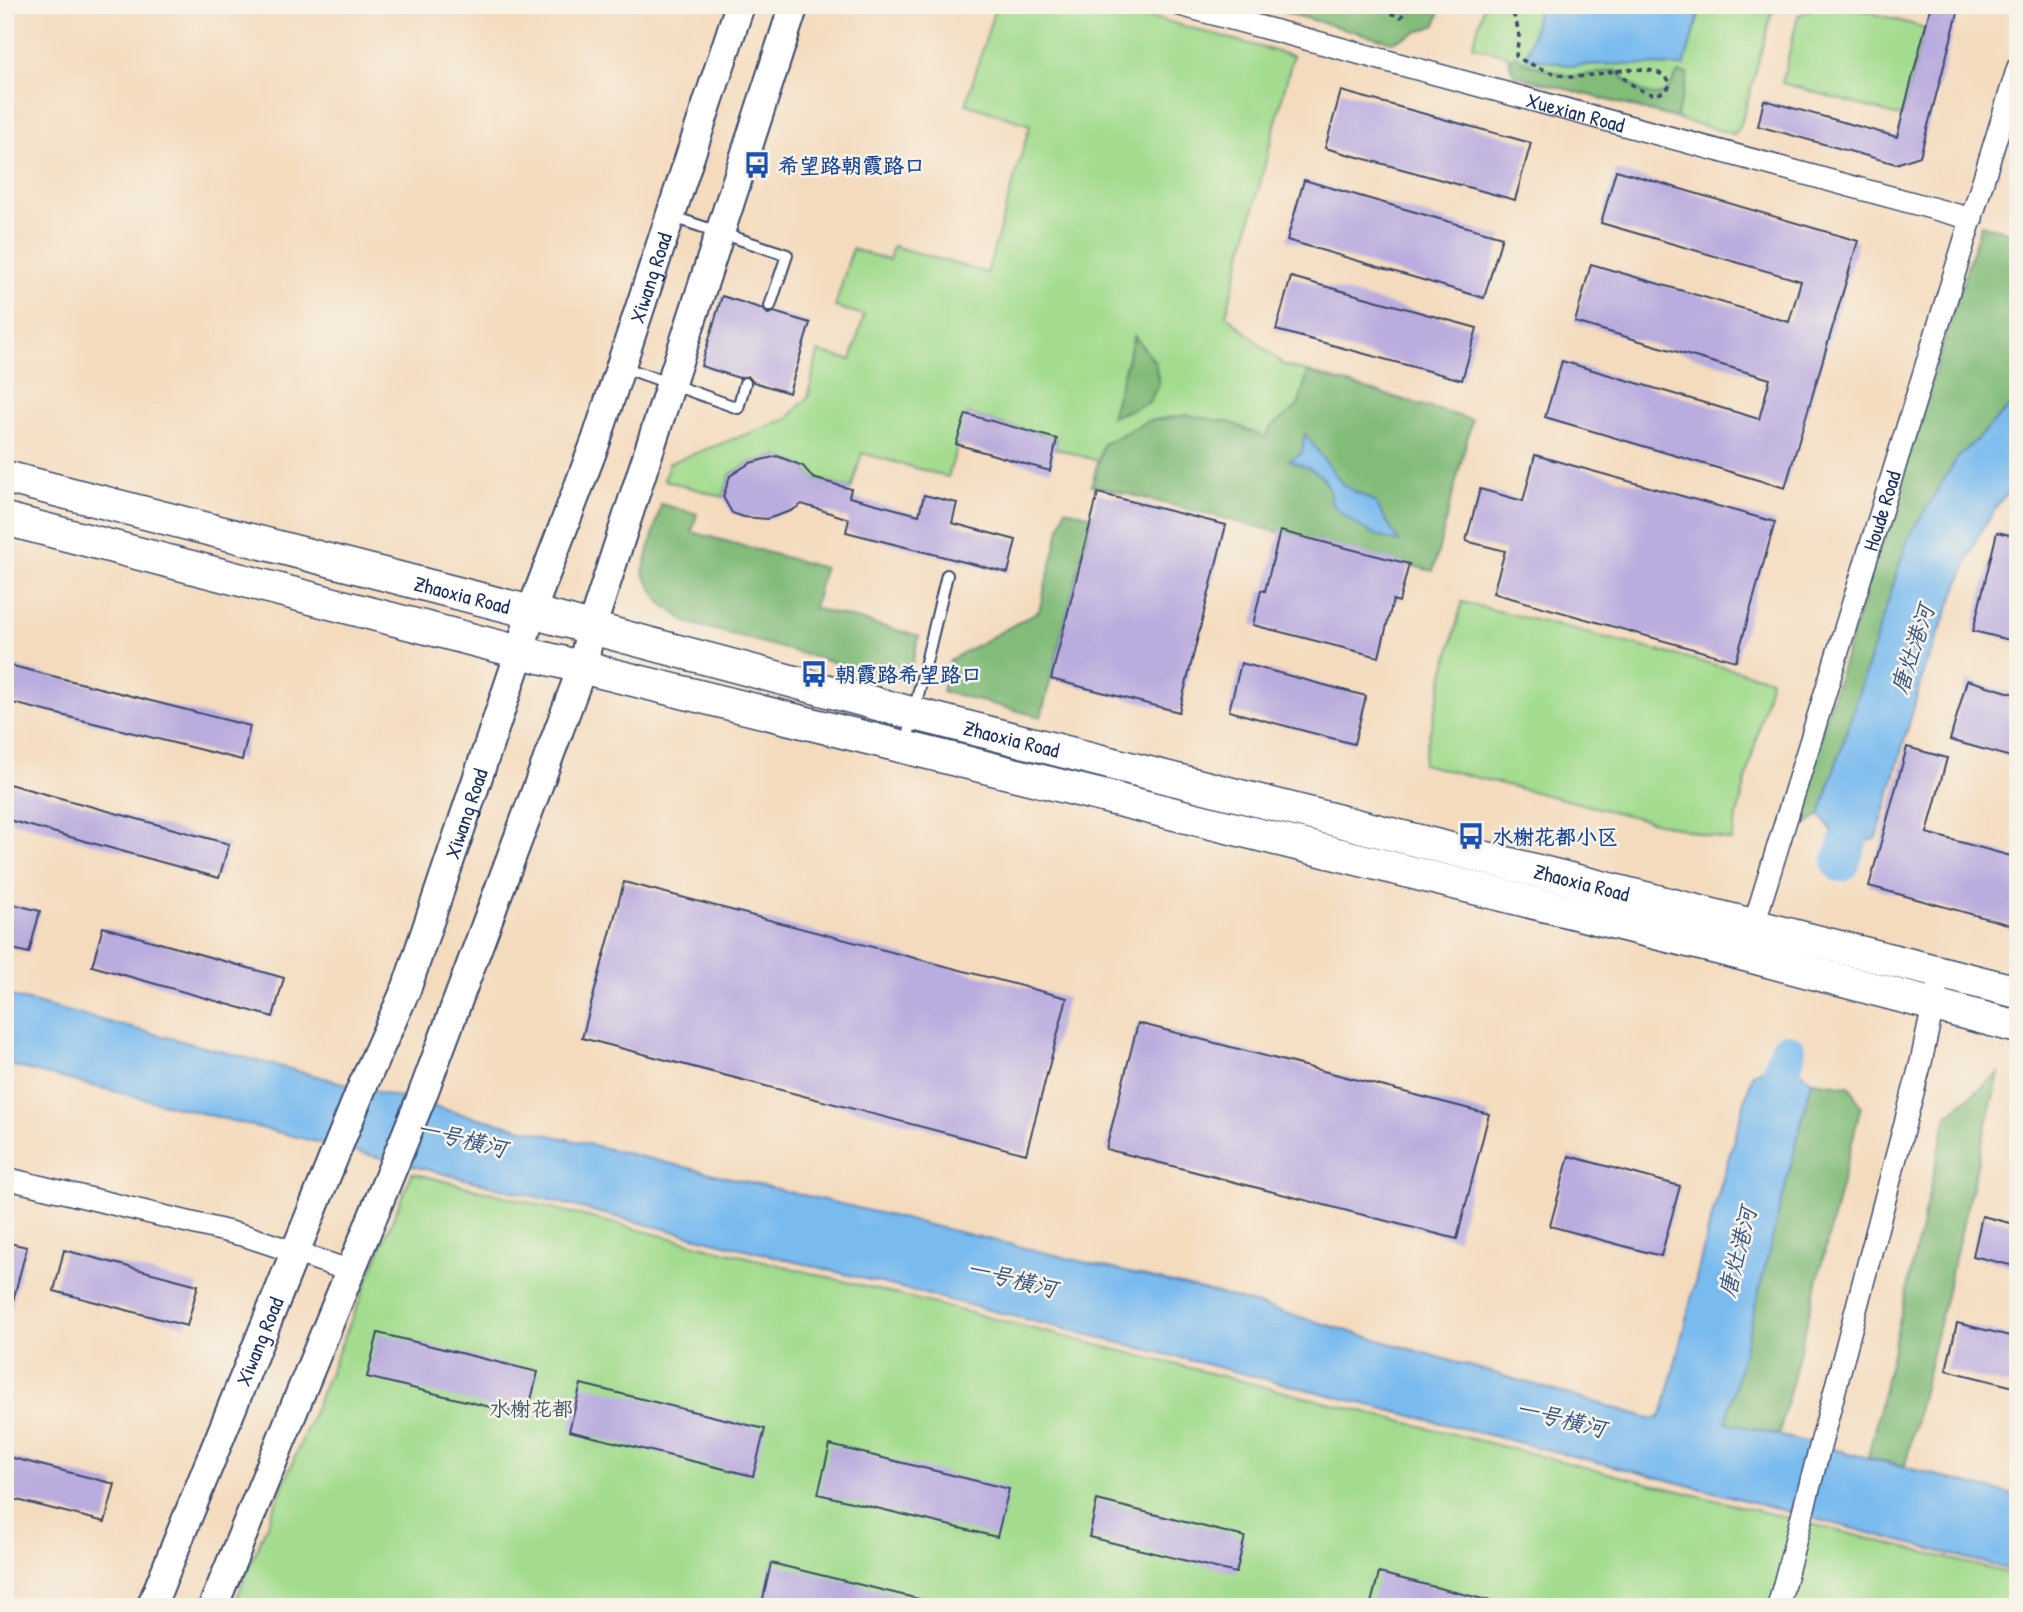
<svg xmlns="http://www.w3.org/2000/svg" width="2023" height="1612" font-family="'Patrick Hand','LXGW WenKai TC',sans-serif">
  <rect width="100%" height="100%" fill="#f7f3e8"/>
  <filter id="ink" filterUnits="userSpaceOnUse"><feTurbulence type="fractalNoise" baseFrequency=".0143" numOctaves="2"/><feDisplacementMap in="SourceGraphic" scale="14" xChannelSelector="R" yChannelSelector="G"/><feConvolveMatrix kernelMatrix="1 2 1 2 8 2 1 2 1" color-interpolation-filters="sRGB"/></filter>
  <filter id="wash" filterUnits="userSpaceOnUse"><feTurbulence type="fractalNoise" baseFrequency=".00686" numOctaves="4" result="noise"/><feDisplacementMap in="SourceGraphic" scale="28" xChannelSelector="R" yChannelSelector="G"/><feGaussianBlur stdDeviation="1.57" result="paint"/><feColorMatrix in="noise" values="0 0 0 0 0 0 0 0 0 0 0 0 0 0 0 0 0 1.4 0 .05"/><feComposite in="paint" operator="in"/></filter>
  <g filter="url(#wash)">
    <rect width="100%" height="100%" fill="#f4dbbe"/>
    <path fill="#a3dc8e" stroke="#5f8676" stroke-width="2" d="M 996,5 L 1107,5 L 1293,56 L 1226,315 L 1284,365 L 1472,420 L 1280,531 L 1092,485 L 1098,461 L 1055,448 L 1057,439 L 967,414 L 948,477 L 862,453 L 851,489 L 813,478 L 803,466 L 777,456 L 750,463 L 730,475 L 723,497 L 664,480 L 669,463 L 787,419 L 808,397 L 818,352 L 851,360 L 864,315 L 835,307 L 852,249 L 889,260 L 893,246 L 987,273 L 1030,125 L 966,104 Z
      M 1484,5 L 1774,5 L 1741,124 L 1734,134 L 1514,75 L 1507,55 L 1473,46 Z
      M 1818,5 L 1844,5 L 1925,28 L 1902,117 L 1782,83 L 1798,16 Z
      M 1462,602 L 1771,679 L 1731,841 L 1422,764 Z
      M 412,1173 L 2018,1576 L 2018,1607 L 233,1607 Z"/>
    <path fill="#82bc79" stroke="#4e766c" stroke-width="2" fill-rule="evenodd" d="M 1286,5 L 1441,5 L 1436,25 L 1392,42 L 1284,12 Z
      M 1516,56 L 1525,62 L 1571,77 L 1616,70 C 1626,81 1650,103 1665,92 C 1671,88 1674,78 1678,73 L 1688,74 L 1676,118 L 1514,75 L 1509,60 Z
      M 1981,224 L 2018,235 L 2018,398 L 1956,460 L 1908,538 L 1820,815 L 1789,835 Z
      M 1134,336 L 1155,362 L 1159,384 L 1148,403 L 1111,417 Z
      M 1308,372 L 1472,420 L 1433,571 L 1092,485 L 1103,444 L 1148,421 L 1186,415 L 1230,422 L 1265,438 L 1271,427 L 1298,406 ZM 1305,434 L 1343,485 L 1389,527 L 1398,541 L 1331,490 L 1318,471 L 1290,460 L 1302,453 Z
      M 661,504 L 697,514 L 692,532 L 824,568 L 814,608 L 919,636 L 907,682 L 686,622 L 660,602 L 643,573 Z
      M 1065,509 L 1092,516 L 1041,717 L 942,691 L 950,660 L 1039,611 Z
      M 1999,1073 L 1905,1466 L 1868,1457 L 1947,1115 Z
      M 1812,1081 L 1849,1086 L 1861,1106 L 1779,1434 L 1725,1423 Z"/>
    <path fill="#7abbef" stroke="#4a75a6" stroke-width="2" d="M 1539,5 L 1662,5 L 1699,15 L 1684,66 L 1605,64 L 1573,66 L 1527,57 Z
      M 2018,398 L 2018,479 L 1998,504 L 1977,538 L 1924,670 L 1877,838 L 1846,849 L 1820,815 L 1908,538 L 1956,460 Z
      M 1305,434 L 1343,485 L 1375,502 L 1399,542 C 1371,536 1351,523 1331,503 C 1331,474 1312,469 1289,460 L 1302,453 Z
      M 5,995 L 462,1114 L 1223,1295 L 1653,1419 L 1660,1417 L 1664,1409 L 1707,1234 L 1753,1073 L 1785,1058 L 1812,1081 L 1726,1422 L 2018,1496 L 2018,1572 L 1657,1477 L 5,1064 Z"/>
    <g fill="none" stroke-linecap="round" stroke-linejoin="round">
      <path stroke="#7abbef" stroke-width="38" d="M 1841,863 L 1862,799
        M 1772,1109 L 1787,1052"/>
    </g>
    <g id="blocks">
      <path fill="#b9acde" d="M 1931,5 L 1960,5 L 1920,156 L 1896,164 L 1758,126 L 1764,100 L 1897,137 Z
        M 1341,91 L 1531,143 L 1515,200 L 1325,148 Z
        M 1616,170 L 1858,241 L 1785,488 L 1545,417 L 1562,361 L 1759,419 L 1770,379 L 1575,322 L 1591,264 L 1789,322 L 1801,281 L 1601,223 Z
        M 1304,180 L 1502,237 L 1484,298 L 1287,240 Z
        M 1291,277 L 1477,328 L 1462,380 L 1276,330 Z
        M 722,296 L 763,309 L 768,314 L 774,312 L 810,323 L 789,393 L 753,382 L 748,376 L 739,378 L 701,366 Z
        M 966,414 L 1057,439 L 1050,471 L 956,444 Z
        M 1535,455 L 1775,522 L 1736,661 L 1493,593 L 1505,551 L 1466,541 L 1480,489 L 1523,501 Z
        M 777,456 L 803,466 L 813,478 L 851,489 L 849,497 L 919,515 L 924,495 L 957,503 L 952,523 L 1016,540 L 1008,573 L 846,532 L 849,519 L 802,504 L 791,511 L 767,519 L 744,517 L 732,513 L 723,497 L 730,476 L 750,463 Z
        M 1098,493 L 1226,525 L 1179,712 L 1051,679 Z
        M 1280,531 L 1409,564 L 1399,602 L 1393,600 L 1379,657 L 1253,625 L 1261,590 L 1265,591 Z
        M 1997,532 L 2018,537 L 2018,642 L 1973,631 Z
        M 1241,663 L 1366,696 L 1354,744 L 1229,711 Z
        M 5,664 L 250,726 L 242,760 L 5,701 Z
        M 1967,680 L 2018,695 L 2018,759 L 1950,740 Z
        M 1907,747 L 1947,758 L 1927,833 L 2018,858 L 2018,927 L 1869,886 Z
        M 5,783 L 229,844 L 219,878 L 5,819 Z
        M 624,882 L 1067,998 L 1026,1154 L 582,1038 Z
        M 5,902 L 40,911 L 29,953 L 5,947 Z
        M 103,927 L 284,978 L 273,1017 L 92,966 Z
        M 1138,1023 L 1489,1114 L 1457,1239 L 1106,1149 Z
        M 1569,1156 L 1680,1186 L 1661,1256 L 1550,1226 Z
        M 1982,1216 L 2018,1225 L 2018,1267 L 1973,1256 Z
        M 5,1242 L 27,1247 L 11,1308 L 5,1308 Z
        M 64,1250 L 198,1285 L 187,1326 L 54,1291 Z
        M 1957,1323 L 2018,1338 L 2018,1388 L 1946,1370 Z
        M 378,1333 L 538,1372 L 527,1416 L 367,1377 Z
        M 581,1384 L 765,1429 L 753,1476 L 569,1431 Z
        M 830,1445 L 1009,1489 L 997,1537 L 818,1494 Z
        M 5,1456 L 115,1484 L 105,1522 L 5,1497 Z
        M 1097,1500 L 1245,1537 L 1236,1573 L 1089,1537 Z
        M 771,1563 L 923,1600 L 922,1607 L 778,1607 L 762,1603 Z
        M 1379,1573 L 1491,1601 L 1490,1607 L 1370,1607 Z"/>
    </g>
  </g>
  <g filter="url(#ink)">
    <use href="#blocks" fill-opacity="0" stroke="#3c496c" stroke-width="2"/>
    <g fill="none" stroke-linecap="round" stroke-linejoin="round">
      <defs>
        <path id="service" d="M 670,216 L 787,255 L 770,306
          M 623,367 L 738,408 L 745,383
          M 906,745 L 947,575"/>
        <g id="minor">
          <path id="s1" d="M 1180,5 L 1972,219"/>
          <path id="s2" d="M 1750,937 L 2018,67"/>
          <path d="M 5,1178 L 246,1236 L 351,1271"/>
          <path d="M 1778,1607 L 1921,1062 L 1936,992"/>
        </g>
        <g id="secondary">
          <path id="s3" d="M 151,1607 L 363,1085 L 407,987 L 520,652 L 531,612 L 596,441 L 740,5"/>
          <path d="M 213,1607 L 422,1096 L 582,668 L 591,629 L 794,5"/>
        </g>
        <g id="primary">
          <path id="s4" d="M 5,477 L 531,612 L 915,714 L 2018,992"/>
          <path d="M 5,519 L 520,652 L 1745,955 L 2018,1027"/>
        </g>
      </defs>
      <use href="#service" stroke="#3c496c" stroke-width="14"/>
      <use href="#minor" stroke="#3c496c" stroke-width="24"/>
      <use href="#secondary" stroke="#3c496c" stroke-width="32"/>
      <use href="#primary" stroke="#3c496c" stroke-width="35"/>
      <path stroke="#3c496c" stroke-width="3.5" stroke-dasharray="5 5" stroke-linecap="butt" d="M 1386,5 L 1388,12 L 1401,17 L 1412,5
        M 1508,5 L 1516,20 L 1519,36 L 1516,56 C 1527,64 1559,77 1572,77 C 1600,77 1652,56 1671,83 C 1659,108 1629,85 1616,70"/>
      <use href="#service" stroke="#fff" stroke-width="10"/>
      <use href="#minor" stroke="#fff" stroke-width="21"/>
      <use href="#secondary" stroke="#fff" stroke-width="28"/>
      <use href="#primary" stroke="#fff" stroke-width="32"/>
    </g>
  </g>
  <defs>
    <symbol id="bus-bare" viewBox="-9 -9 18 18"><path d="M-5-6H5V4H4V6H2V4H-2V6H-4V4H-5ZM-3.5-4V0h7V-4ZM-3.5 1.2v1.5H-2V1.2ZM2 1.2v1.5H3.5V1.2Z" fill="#1a4fb4" stroke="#f7f3e8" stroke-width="2.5" paint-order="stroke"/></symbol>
  </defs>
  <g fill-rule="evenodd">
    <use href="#bus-bare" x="738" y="146" width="38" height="38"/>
    <use href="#bus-bare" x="795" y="655" width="38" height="38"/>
    <use href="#bus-bare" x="1452" y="817" width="38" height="38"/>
  </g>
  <g text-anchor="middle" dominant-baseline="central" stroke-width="5" stroke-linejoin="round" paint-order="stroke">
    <g font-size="21" fill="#1b2f5e" stroke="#f7f3e8">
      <text stroke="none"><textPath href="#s1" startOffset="410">Xuexian Road</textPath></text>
      <text stroke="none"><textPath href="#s3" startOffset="1421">Xiwang Road</textPath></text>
      <text stroke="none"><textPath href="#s2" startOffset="446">Houde Road</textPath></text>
      <text stroke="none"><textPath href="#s4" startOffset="472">Zhaoxia Road</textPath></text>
      <text stroke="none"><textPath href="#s4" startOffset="1040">Zhaoxia Road</textPath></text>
      <text stroke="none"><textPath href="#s3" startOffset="854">Xiwang Road</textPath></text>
      <text stroke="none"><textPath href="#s4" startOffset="1628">Zhaoxia Road</textPath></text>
      <text stroke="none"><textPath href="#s3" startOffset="287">Xiwang Road</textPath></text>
    </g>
    <g font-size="21" font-weight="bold" fill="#164399" stroke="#f7f3e8" text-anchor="start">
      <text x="778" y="165">希望路朝霞路口</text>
      <text x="835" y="674">朝霞路希望路口</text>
      <text x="1492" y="836">水榭花都小区</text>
    </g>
    <g font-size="21" fill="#3d5a6a" stroke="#f7f3e8">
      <text x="531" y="1408">水榭花都</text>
    </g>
    <g font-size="23" font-style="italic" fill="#335282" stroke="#f7f3e8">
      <text transform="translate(1912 649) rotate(-72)">唐灶港河</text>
      <text transform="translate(462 1138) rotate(14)">一号横河</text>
      <text transform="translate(1737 1252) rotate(-76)">唐灶港河</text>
      <text transform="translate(1012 1278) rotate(14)">一号横河</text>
      <text transform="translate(1561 1418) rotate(14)">一号横河</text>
    </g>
  </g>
  <rect width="2023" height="1612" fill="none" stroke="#f7f3e8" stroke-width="28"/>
</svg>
